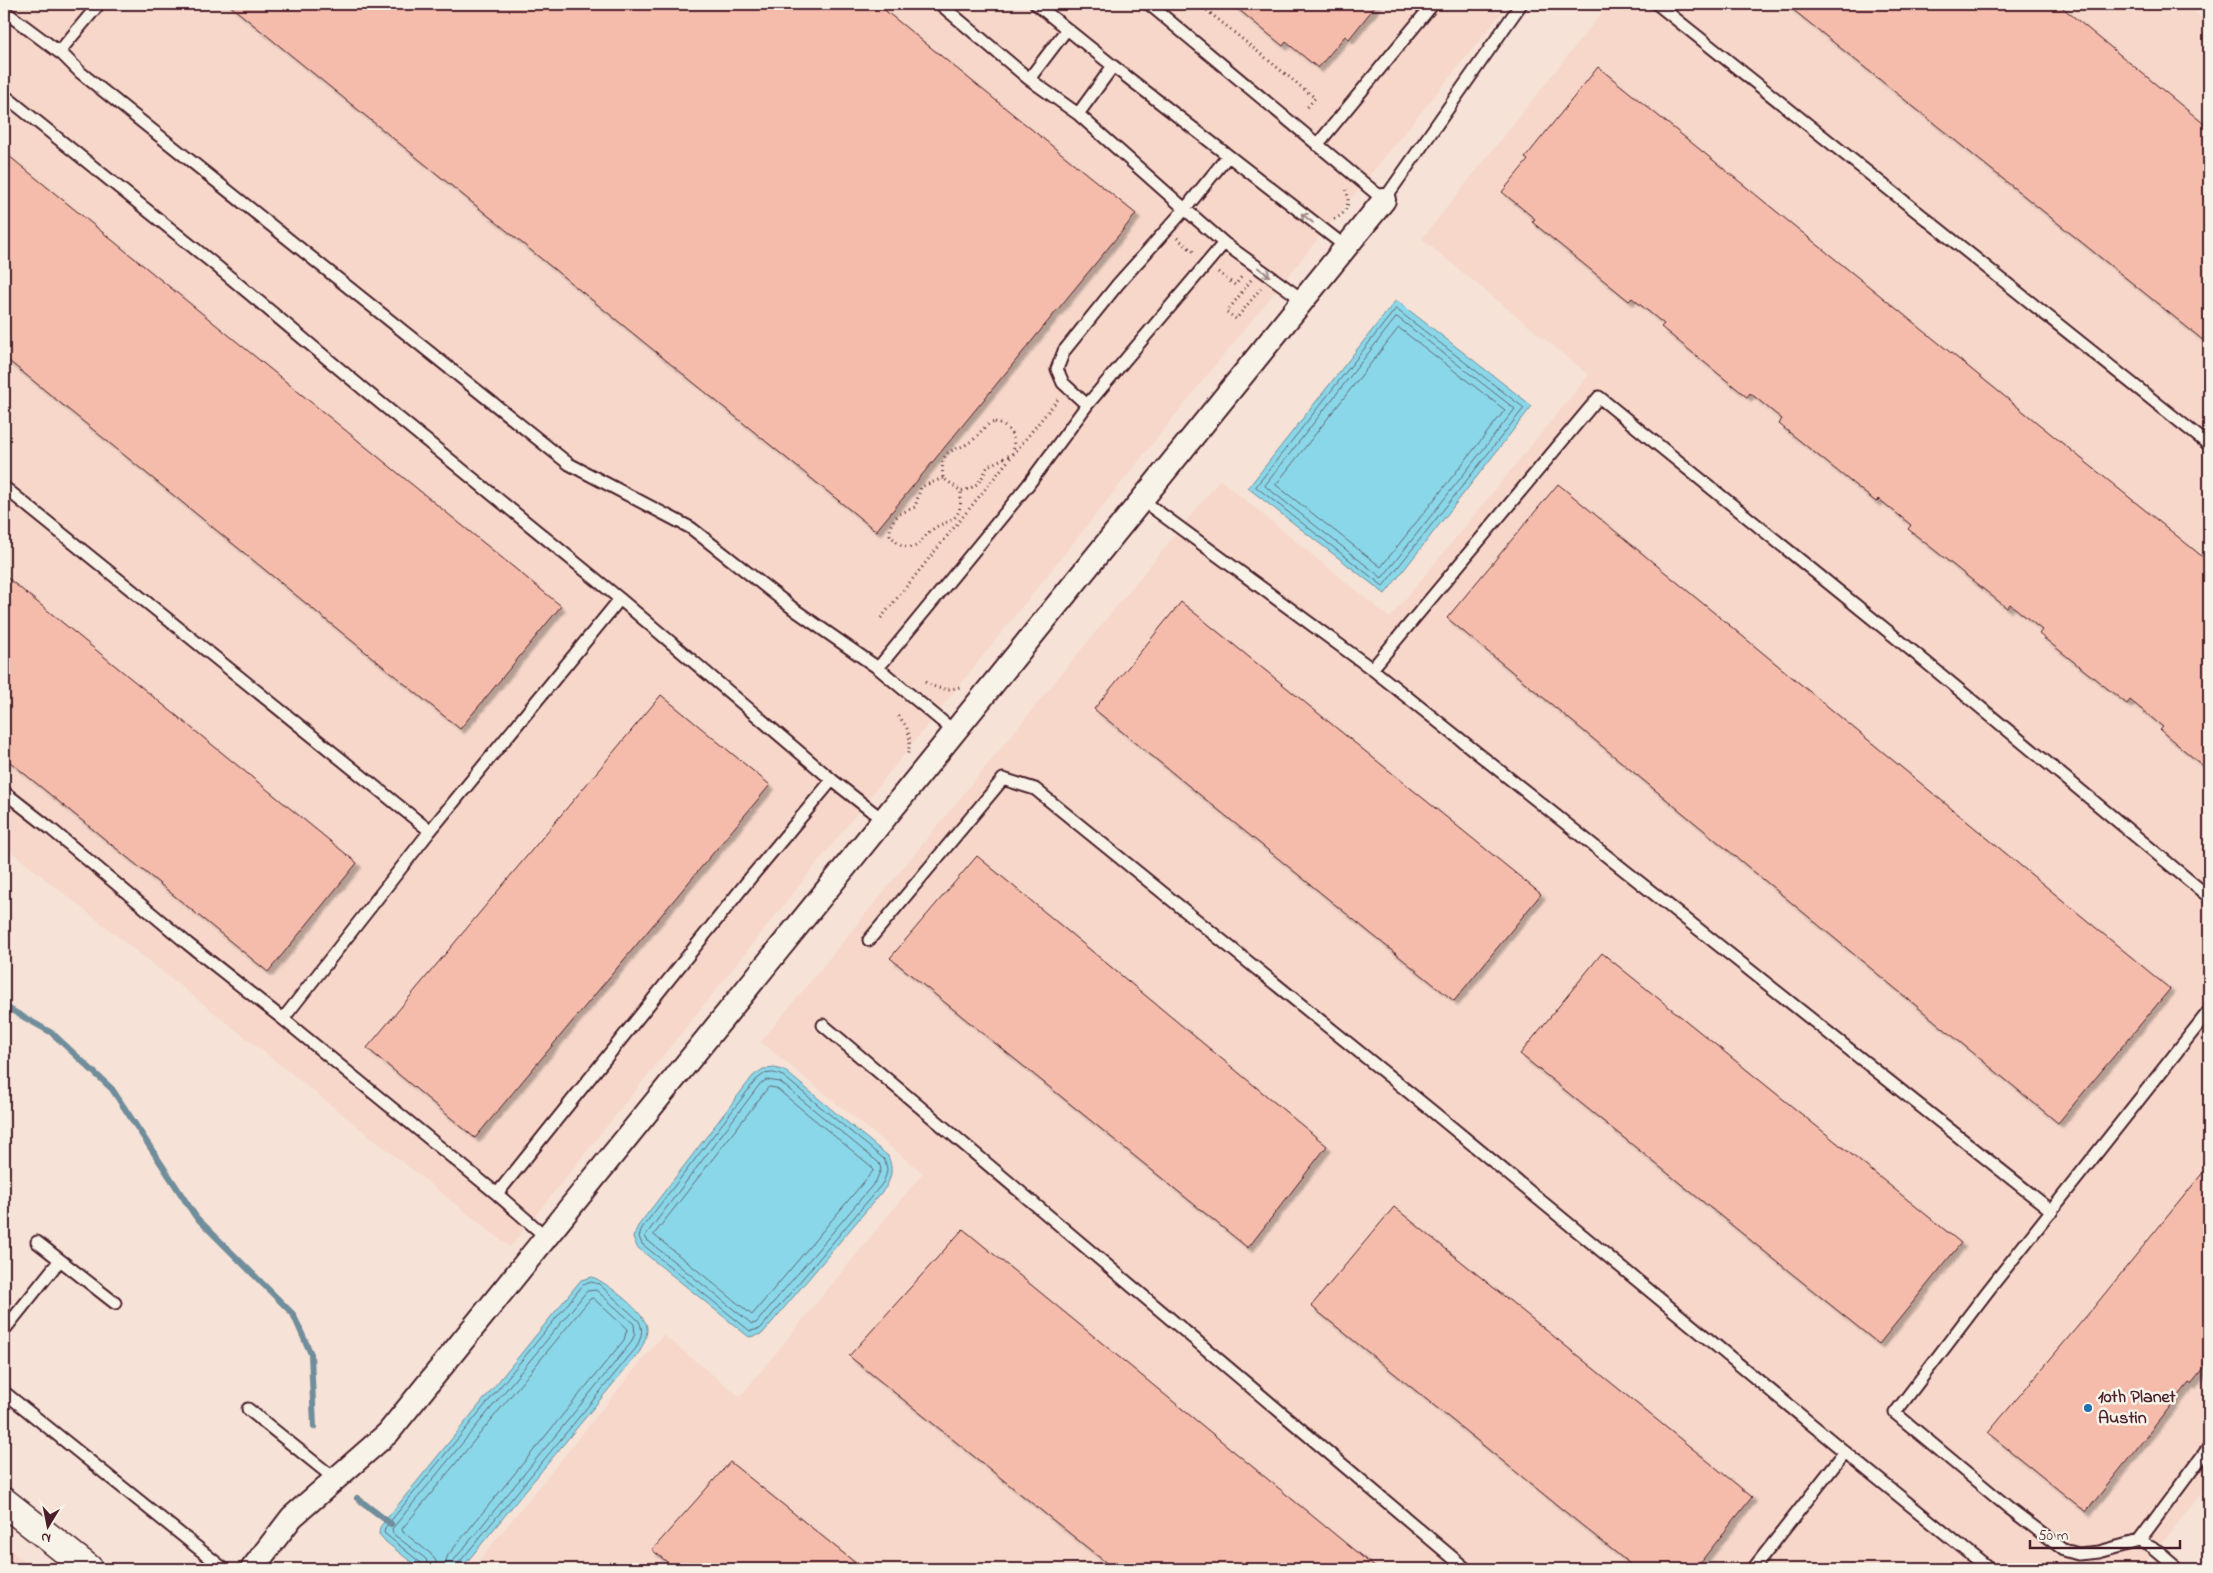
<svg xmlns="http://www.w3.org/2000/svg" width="2213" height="1573" font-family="'Indie Flower',sans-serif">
  <defs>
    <filter id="shadow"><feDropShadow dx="4.5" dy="4.5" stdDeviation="1" flood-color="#0004"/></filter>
  </defs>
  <rect width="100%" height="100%" fill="#f6e2d6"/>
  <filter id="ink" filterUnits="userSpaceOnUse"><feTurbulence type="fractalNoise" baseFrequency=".02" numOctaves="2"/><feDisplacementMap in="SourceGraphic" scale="10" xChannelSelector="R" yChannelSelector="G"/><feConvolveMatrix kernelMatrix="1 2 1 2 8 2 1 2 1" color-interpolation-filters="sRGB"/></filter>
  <g filter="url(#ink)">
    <path fill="#f6d7c9" d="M 4,4 L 1509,4 L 1208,374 L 510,1247 L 4,846 Z
      M 1609,4 L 2184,4 L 2209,24 L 2209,1484 L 2141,1569 L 472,1569 L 663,1335 L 740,1397 L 923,1173 L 761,1042 L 1220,480 L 1390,618 L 1589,375 L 1422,239 Z
      M 4,1546 L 33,1569 L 4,1569 Z"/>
    <path fill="#89d7e8" stroke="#708d9c" d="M 1396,300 L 1532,406 L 1385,594 L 1248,488 Z
      M 775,1068 L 785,1071 L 888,1156 C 893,1169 892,1175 886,1187 L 762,1334 L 749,1337 L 637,1247 L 633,1237 L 638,1226 L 753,1076 L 763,1069 Z
      M 592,1277 C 605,1281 647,1314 647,1328 C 647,1337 643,1344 640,1351 L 461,1569 L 420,1569 L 386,1542 L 379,1534 L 380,1527 L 581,1280 Z"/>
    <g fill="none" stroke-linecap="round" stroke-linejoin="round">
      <path stroke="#636977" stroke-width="1" d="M 1396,309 L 1524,408 L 1383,586 L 1256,487 Z
        M 1397,317 L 1515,409 L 1382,578 L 1265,486 Z
        M 1399,328 L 1505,410 L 1381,567 L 1276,485 Z
        M 774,1073 L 783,1076 L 884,1159 C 889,1169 887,1175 882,1184 L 760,1329 L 750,1331 L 642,1244 L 639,1237 L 642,1228 L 756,1080 L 764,1074 Z
        M 767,1080 L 780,1082 L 879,1163 L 881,1169 L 876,1181 L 756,1323 L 752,1324 L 647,1240 L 645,1236 L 760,1084 Z
        M 769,1087 L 776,1088 L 872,1167 L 873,1171 L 752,1315 L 654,1235 Z
        M 423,1569 L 421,1563 L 384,1533 L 385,1528 L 583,1285 L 591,1282 L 599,1284 L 639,1321 C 644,1331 641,1338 636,1348 L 458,1564 L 457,1569
        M 429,1569 L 426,1559 L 393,1534 L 392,1529 L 587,1291 L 596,1290 L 634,1324 L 635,1334 L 630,1344 L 454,1560 L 451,1569
        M 437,1569 L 436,1561 L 431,1554 L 403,1532 L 402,1529 L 590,1299 L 593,1298 L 627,1329 L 624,1340 L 448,1555 L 443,1569"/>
      <path stroke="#708d9c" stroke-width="6" d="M 4,1006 L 52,1033 L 112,1089 L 196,1217 L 293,1314 L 311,1354 L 314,1427
        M 357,1498 L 391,1524"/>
    </g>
    <path fill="#f5bcab" stroke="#4a1f2b" filter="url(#shadow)" d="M 228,4 L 877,4 L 1136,214 L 876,531 Z
      M 1232,4 L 1377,4 L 1349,39 L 1345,36 L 1318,68 L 1286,42 L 1283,46 Z
      M 1786,4 L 2058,4 L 2209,128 L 2209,345 Z
      M 1598,67 L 2209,562 L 2209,771 L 2160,730 L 2163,727 L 2130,700 L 2127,704 L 2089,674 L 2039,634 L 2042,630 L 2010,604 L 2007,608 L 1908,529 L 1911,525 L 1879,499 L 1876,502 L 1779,424 L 1782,419 L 1750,393 L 1747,397 L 1661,327 L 1664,324 L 1632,298 L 1629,301 L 1532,222 L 1535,219 L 1502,192 L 1528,160 L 1525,158 Z
      M 4,152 L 561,606 L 460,729 L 4,357 Z
      M 1558,484 L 2170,989 L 2058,1123 L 1447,618 Z
      M 4,575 L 357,863 L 268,972 L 4,757 Z
      M 1181,602 L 1541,894 L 1454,1001 L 1094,709 Z
      M 661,695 L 770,785 L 475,1138 L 367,1048 Z
      M 977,856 L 1327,1146 L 1248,1248 L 890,958 Z
      M 1602,953 L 1961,1243 L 1879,1344 L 1520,1054 Z
      M 2209,1165 L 2209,1362 L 2191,1384 L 2189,1383 L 2086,1512 L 1988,1433 L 2094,1307 Z
      M 1394,1207 L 1752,1497 L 1695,1569 L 1636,1569 L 1311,1306 Z
      M 963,1229 L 1377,1569 L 1114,1569 L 849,1356 Z
      M 730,1462 L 863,1569 L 676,1569 L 652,1550 Z"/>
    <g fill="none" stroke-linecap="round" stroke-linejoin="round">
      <defs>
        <path id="service" d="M 940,4 L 1029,79
          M 1036,4 L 1067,29
          M 1149,4 L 1384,200 L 1521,4
          M 1657,4 L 2209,445
          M 4,11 L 63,55 L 81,73 L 569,464 L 691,528 L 795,610 L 878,668 L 955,732
          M 59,52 L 99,4
          M 4,95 L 214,264 L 367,392 L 620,599
          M 1078,114 L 1029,79 L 1067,29 L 1113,66
          M 1317,145 L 1433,4
          M 1228,156 L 1185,209 L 1078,114 L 1113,66 L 1346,247
          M 1224,243 L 1303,300
          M 4,487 L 430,831
          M 1142,500 L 1372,669 L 2052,1211
          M 878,668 L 1028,485 L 1087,405 L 1224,243 L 1185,209 L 1118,284 L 1064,351 L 1057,369 L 1063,383 L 1087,405
          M 1372,669 L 1599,397 L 1916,654 L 2209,897
          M 4,792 L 51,829 L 188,944 L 283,1019
          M 869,940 L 1003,779 L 1035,789 L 1432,1111 L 1845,1452
          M 823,1025 L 1466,1569
          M 497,1194 L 283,1019 L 430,831 L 620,599 L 832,780
          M 546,1237 L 497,1194 L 751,877 L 832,780 L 883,820
          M 37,1242 L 115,1303
          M 4,1330 L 60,1260
          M 4,1392 L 224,1569
          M 248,1409 L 335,1479
          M 2139,1541 L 2209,1447
          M 1753,1569 L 1845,1452 L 1989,1569
          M 2178,1569 L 2152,1547 L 2139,1541 L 2099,1552 L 2078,1554 L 2064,1550 L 2009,1508 L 1895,1413 L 1987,1292 L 2209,1011"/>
        <path id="minor" d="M 252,1569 L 292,1517 L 388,1433 L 1384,200"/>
        <path id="tertiary" d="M 4,1502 L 89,1569"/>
      </defs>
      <use href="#service" stroke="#4a1f2b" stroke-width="15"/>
      <use href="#minor" stroke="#4a1f2b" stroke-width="26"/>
      <use href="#tertiary" stroke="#4a1f2b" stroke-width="31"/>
      <path stroke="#4a1f2b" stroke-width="3" stroke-dasharray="1 4" stroke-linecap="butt" d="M 1199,4 L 1315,98 L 1305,110
        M 1334,219 C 1347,214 1351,202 1346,190
        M 1177,238 L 1195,253
        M 1218,272 L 1235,285 L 1243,275
        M 1251,280 L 1227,312 L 1236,319 L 1261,288
        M 995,422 C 1011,427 1017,438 1012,454 L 988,466 C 981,481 978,487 961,491 L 943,478 C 939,444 955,455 974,439 C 982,432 983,425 995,422 Z
        M 943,478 L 921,487 L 915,507 C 901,513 889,517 890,535 L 898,544 C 920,554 919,539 933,529 C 942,522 954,523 959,511 C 961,505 961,497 961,491
        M 881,618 L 1058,399
        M 925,682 C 939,690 948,691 963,686
        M 898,716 C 910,728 912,740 907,756"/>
      <use href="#service" stroke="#f7f3e8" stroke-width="11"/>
      <use href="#minor" stroke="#f7f3e8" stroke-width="22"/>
      <use href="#tertiary" stroke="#f7f3e8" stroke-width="28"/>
    </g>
    <defs><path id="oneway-shaft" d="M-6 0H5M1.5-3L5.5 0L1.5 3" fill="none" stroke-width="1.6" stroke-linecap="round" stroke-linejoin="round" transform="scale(1.25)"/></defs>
    <g stroke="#a0898a">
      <use href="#oneway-shaft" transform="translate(1307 218) rotate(-142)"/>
      <use href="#oneway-shaft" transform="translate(1264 272) rotate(36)"/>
    </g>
  </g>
  <circle fill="#1f6fb2" stroke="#f7f3e8" stroke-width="2" cx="2088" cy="1408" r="5"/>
  <g text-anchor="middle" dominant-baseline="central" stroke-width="5" stroke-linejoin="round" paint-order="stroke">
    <g font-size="18" font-weight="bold" fill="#4a1f2b" stroke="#f7f3e8" text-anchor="start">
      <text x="2098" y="1398">10th Planet<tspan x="2098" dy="21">Austin</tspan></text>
    </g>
  </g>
  <rect width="2213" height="1573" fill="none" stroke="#f7f3e8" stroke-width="20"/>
  <rect x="10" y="10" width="2193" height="1553" fill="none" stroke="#4a1f2b" stroke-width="2" filter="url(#ink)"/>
  <g transform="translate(48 1526) rotate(190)" stroke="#f7f3e8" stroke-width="4" paint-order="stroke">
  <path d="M0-4L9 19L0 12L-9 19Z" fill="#4a1f2b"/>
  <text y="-8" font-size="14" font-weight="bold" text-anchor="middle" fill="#4a1f2b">N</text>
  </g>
  <path d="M2030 1540v8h150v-8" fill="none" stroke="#4a1f2b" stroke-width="2.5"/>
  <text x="2038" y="1540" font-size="15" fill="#4a1f2b" stroke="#f7f3e8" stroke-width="4" paint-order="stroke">50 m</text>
</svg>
